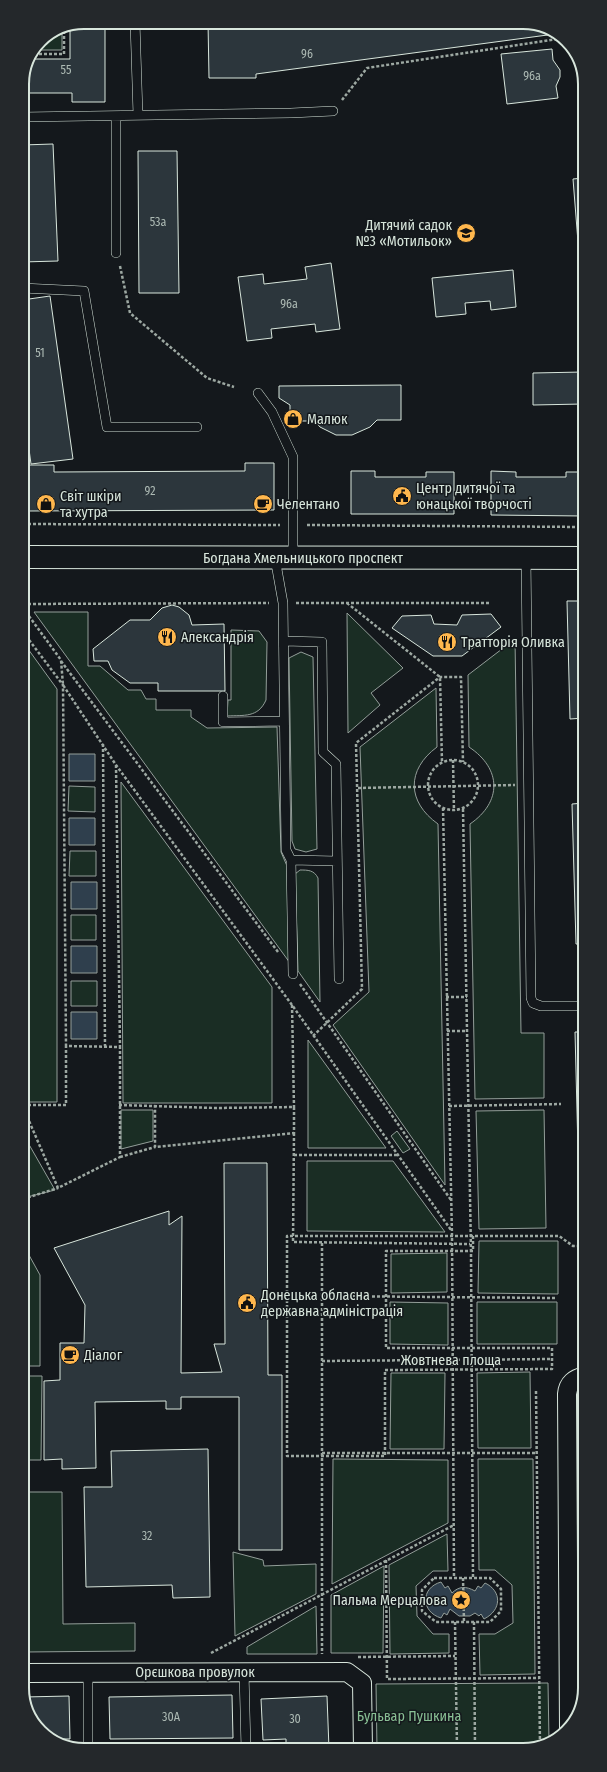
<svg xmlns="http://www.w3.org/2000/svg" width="607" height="1772" font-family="'Fira Sans Condensed',sans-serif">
  <rect width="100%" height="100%" fill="#14181c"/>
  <path fill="#1a2d24" stroke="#939e99" d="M 62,31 L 62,50 L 36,50 L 40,40 Z
    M 34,612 L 88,612 L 88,666 L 100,666 L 128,690 L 141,690 L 146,699 L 156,699 L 156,710 L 191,710 L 191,717 L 207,728 L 277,727 L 281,852 L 287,866 L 290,963 Z
    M 347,613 L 403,668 L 371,693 L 380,705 L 348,733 Z
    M 231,630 L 259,631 L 267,642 L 266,700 C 258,718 244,715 227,716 L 228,700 L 231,700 Z
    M 515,639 L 521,1033 L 544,1033 L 544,1098 L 475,1099 L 470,824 C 502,802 502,769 469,747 L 468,675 Z
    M 23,642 L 57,689 L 57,1102 L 23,1102 Z
    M 301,652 L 313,657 L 317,849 L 306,852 L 295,849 L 292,841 L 289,658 Z
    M 436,688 L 437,747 C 406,770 407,802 438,824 L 445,1185 L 333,1025 L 369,992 L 360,747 Z
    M 121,782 L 272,987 L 272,1103 L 123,1103 Z
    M 69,786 L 95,787 L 95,812 L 68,811 Z
    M 70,851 L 96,851 L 96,876 L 69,876 Z
    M 300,870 C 308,870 314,870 318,878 L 320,1002 L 298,971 L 295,874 Z
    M 71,915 L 96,915 L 96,940 L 71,940 Z
    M 71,981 L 97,981 L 97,1006 L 71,1006 Z
    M 308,1040 L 386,1148 L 308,1148 Z
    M 121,1110 L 153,1110 L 153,1141 L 121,1149 Z
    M 544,1110 L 546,1228 L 479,1229 L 476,1111 Z
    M 397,1131 L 410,1149 L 403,1153 L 391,1136 Z
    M 23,1134 L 55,1190 L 23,1198 Z
    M 307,1161 L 393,1161 L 445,1232 L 307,1231 Z
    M 479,1241 L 558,1241 L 558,1294 L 478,1293 Z
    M 24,1246 L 40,1275 L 40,1366 L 24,1366 Z
    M 447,1253 L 447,1292 L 391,1293 L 391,1254 Z
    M 390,1302 L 448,1303 L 448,1345 L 390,1344 Z
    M 477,1302 L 557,1302 L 557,1344 L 477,1344 Z
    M 530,1372 L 531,1448 L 478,1448 L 477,1373 Z
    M 391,1373 L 445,1373 L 444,1449 L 390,1449 Z
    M 24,1376 L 42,1376 L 41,1460 L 24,1460 Z
    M 333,1459 L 448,1460 L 448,1523 L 332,1584 Z
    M 478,1459 L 533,1459 L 535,1674 L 480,1675 L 479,1634 L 495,1634 L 513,1623 L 512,1585 L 495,1570 L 479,1570 Z
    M 24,1492 L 62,1492 L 63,1624 L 135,1623 L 135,1651 L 24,1652 Z
    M 447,1534 L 448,1571 L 433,1571 L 416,1586 L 417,1616 L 433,1634 L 449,1634 L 449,1653 L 390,1654 L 389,1565 Z
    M 233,1552 L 263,1560 L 264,1566 L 316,1564 L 316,1594 L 235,1636 Z
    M 384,1566 L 383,1653 L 331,1653 L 331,1595 Z
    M 316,1606 L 317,1654 L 247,1654 L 247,1647 Z
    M 548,1683 L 549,1741 L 539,1748 L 377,1749 L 376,1684 Z"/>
  <path fill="#2f3f4d" stroke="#939e99" d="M 69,754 L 95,754 L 95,781 L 69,781 Z
    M 69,818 L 95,818 L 95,845 L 69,845 Z
    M 71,882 L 97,882 L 97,909 L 71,909 Z
    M 71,946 L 97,946 L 97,973 L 71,973 Z
    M 71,1012 L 97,1012 L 97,1039 L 71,1039 Z
    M 441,1582 L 445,1588 L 448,1586 L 452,1593 C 459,1586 466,1586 475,1591 L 478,1586 L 481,1588 L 485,1583 C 502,1591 502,1610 484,1619 L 481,1614 L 479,1616 L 475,1613 L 470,1616 L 459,1616 L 450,1609 L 447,1615 L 444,1613 L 441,1618 C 421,1612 420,1588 441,1582 Z"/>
  <path fill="#2c363c" stroke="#d8e6dc" d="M 84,22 L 105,22 L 105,102 L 72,102 L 72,93 L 25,93 L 25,102 L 22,102 L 22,80 L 32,59 L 70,59 L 70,28 Z
    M 208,22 L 527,22 L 555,34 L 256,74 L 256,78 L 209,78 Z
    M 552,49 L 553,60 L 560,70 L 560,77 L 556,86 L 558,98 L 507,104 L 501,54 Z
    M 53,144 L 58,261 L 22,262 L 22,145 Z
    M 138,151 L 177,151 L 179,293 L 139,293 Z
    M 583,178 L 583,241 L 578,242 L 573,179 Z
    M 331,263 L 340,329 L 316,332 L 315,324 L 271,329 L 272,338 L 247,341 L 238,277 L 263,274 L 264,284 L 307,279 L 305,267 Z
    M 513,270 L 516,307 L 491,310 L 490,301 L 465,303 L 466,314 L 436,317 L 432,278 Z
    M 50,296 L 73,459 L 31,464 L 23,405 L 22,300 Z
    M 583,372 L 583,404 L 533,405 L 533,373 Z
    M 401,385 L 401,420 L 377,420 L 370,427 L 352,435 L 336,435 L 320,427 L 315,421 L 290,421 L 290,405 L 279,398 L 279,386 Z
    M 245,463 L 274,463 L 274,510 L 26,511 L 26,465 L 54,465 L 54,472 L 245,471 Z
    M 351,471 L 375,471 L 375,477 L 426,477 L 426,472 L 454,472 L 454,514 L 351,514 Z
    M 491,471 L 516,472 L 516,477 L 566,477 L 566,472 L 583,472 L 584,516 L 491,515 Z
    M 567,601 L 584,601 L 584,718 L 570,719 Z
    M 172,605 L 179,607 L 189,615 L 192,625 L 224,624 L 225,691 L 158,691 L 158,683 L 130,683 L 112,670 L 108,661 L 94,661 L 93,649 L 130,620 L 150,620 L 162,608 Z
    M 491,614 L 501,627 L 462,656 L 433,656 L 392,628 L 402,616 L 431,615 L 434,624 L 457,625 L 462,615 Z
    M 584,803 L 584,944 L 576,944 L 572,804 Z
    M 575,1032 L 584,1032 L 584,1230 L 580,1230 Z
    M 224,1163 L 267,1163 L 268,1375 L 282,1375 L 282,1550 L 239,1550 L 239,1397 L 181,1397 L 181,1409 L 166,1409 L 166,1401 L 95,1402 L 96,1468 L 62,1469 L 62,1459 L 44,1460 L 44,1381 L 60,1380 L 60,1343 L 84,1343 L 85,1305 L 54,1248 L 169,1211 L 169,1225 L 182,1216 L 181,1373 L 222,1372 L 214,1344 L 225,1344 Z
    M 208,1449 L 210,1597 L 173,1598 L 172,1585 L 86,1587 L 84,1487 L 112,1487 L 111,1451 Z
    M 232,1695 L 233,1738 L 110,1739 L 109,1697 Z
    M 69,1696 L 70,1739 L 53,1739 L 43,1735 L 24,1704 L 24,1697 Z
    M 327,1696 L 329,1749 L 286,1749 L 286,1739 L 263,1740 L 261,1699 Z"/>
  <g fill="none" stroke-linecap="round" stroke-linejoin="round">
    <defs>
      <path id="lane" d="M 135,22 L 138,115
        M 116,116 L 116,253
        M 22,117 L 291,113 L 333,111
        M 22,288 L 84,291 L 107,427 L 197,427
        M 258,393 L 272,412 L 293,457 L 293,558
        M 275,558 L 283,603 L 286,850 L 291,860 L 293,974
        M 526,558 L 531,998 L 533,1003 L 541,1006 L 584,1006
        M 284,641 L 322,642 L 323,752 L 336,764 L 339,979
        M 223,696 L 223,722 L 284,721
        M 291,860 L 337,861
        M 244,1672 L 246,1749
        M 88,1673 L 88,1750"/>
      <path id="street" d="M 24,1673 L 347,1672 L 362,1683 L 363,1749
        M 569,1728 L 567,1394 C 568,1383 574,1379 585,1376"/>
      <path id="secondary" d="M 23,557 L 584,558"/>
    </defs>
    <use href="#lane" stroke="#d8e6dc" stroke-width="10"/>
    <use href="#street" stroke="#d8e6dc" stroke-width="20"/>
    <use href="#secondary" stroke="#d8e6dc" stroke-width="24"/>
    <path stroke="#9da8a2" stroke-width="2.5" stroke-dasharray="3 2" stroke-linecap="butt" d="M 34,54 L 64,54 L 64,30
      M 342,100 L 367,68 L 564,38
      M 120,266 L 130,313 L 207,378 L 234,387
      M 23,524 L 280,525
      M 307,525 L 584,527
      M 296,603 L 491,603
      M 347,603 L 440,677 L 442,763
      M 23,604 L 269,603
      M 23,608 L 61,660 L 63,685 L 116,765 L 292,1005 L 451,1230
      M 23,632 L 63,685 L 66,1046
      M 61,661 L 278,952
      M 103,744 L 105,1046
      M 453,760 L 454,811
      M428 785a25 25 0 1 1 50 0a25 25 0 1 1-50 0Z
      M 116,765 L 120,1047
      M 358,788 L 515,785
      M 443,808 L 452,1236 L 454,1578
      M 463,809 L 471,1251 L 473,1578
      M 300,984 L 451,1200
      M 446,997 L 467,997
      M 292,1005 L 294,1107
      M 447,1031 L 467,1031
      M 313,1036 L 362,989 L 356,743 L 440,677 L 461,677 L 463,762
      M 23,1105 L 66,1105 L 66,1046 L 120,1047 L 120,1157 L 58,1188 L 23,1107
      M 119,1105 L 216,1108 L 294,1107 L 294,1133 L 155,1147 L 155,1105
      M 449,1106 L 561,1104
      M 294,1133 L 293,1242 L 470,1244
      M 294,1155 L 397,1155
      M 120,1157 L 155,1147
      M 23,1199 L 58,1188
      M 473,1236 L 473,1251 L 386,1251 L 386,1348 L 552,1348 L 552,1369 L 385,1370 L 385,1456 L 287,1456 L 287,1236 L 559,1236 L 573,1246 L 584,1246
      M 322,1243 L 322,1654
      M 322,1296 L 556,1298
      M 322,1361 L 552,1359
      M 536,1391 L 540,1747
      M 322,1453 L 537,1453
      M 386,1560 L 387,1679 L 539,1678
      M 434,1578 L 490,1578 L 501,1589 L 501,1611 L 490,1622 L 436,1622 L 422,1611 L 422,1590 Z
      M 463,1578 L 464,1622
      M 455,1622 L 457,1748
      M 474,1622 L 475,1748
      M 211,1653 L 454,1525
      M 358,1657 L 455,1656"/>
    <use href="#lane" stroke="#14181c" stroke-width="9"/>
    <use href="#street" stroke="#14181c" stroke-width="18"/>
    <use href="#secondary" stroke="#14181c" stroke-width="22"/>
  </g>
  <defs>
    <symbol id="school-disc" viewBox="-11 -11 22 22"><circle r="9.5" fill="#ffb74d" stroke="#14181c"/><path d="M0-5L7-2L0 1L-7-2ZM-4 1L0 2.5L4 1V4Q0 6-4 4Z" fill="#111"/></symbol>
    <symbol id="shop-disc" viewBox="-11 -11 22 22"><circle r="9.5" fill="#ffb74d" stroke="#14181c"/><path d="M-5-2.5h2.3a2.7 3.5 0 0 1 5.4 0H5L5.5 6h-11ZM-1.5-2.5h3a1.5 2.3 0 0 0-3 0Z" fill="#111"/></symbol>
    <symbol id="civic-disc" viewBox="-11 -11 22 22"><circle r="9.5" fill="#ffb74d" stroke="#14181c"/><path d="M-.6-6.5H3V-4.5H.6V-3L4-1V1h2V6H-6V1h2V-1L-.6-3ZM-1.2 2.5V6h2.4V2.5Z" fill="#111"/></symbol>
    <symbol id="cafe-disc" viewBox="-11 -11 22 22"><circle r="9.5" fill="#ffb74d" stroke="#14181c"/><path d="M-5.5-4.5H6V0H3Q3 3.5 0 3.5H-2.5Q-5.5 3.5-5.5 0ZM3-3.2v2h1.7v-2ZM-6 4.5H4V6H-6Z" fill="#111"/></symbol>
    <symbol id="restaurant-disc" viewBox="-11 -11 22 22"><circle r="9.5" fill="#ffb74d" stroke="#14181c"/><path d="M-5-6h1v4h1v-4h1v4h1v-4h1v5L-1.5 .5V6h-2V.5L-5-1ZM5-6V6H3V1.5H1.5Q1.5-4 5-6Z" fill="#111"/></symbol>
    <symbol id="sight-disc" viewBox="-11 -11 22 22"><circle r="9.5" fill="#ffb74d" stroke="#14181c"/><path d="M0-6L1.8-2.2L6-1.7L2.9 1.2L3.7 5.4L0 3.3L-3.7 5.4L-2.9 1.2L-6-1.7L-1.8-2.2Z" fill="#111"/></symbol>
  </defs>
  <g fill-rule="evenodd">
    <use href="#school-disc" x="455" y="222" width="22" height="22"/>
    <use href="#shop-disc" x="282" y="408" width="22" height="22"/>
    <use href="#civic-disc" x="391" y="485" width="22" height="22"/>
    <use href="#shop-disc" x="35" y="493" width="22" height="22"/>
    <use href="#cafe-disc" x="252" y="493" width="22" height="22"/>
    <use href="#restaurant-disc" x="156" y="626" width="22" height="22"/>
    <use href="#restaurant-disc" x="436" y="631" width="22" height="22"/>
    <use href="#civic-disc" x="236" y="1292" width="22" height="22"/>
    <use href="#cafe-disc" x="59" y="1344" width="22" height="22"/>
    <use href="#sight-disc" x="450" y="1589" width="22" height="22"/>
  </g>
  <g text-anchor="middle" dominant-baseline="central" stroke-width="3" stroke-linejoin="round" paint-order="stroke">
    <g font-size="12" fill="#adbab4">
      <text x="307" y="54">96</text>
      <text x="66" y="70">55</text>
      <text x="532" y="76">96а</text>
      <text x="158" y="222">53а</text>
      <text x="289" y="304">96а</text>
      <text x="40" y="353">51</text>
      <text x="150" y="491">92</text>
      <text x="147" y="1536">32</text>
      <text x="171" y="1717">30А</text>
      <text x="295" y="1719">30</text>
    </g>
    <g font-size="14" fill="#d8e6dc" stroke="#14181c" text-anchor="start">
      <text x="452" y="225" text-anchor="end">Дитячий садок<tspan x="452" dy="16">№3 «Мотильок»</tspan></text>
      <text x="307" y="419">Малюк</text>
      <text x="416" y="488">Центр дитячої та<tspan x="416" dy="16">юнацької творчості</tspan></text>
      <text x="60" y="496">Світ шкіри<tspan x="60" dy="16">та хутра</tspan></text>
      <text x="277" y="504">Челентано</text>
      <text x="181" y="637">Александрія</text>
      <text x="461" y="642">Тратторія Оливка</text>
      <text x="261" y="1295">Донецька обласна<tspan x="261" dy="16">державна адміністрація</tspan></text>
      <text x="84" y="1355">Діалог</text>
      <text x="447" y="1600" text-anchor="end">Пальма Мерцалова</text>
    </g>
    <g font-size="14" fill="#d8e6dc" stroke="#14181c">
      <text x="303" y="558">Богдана Хмельницького проспект</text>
      <text x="451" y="1360">Жовтнева площа</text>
      <text x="195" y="1672">Орєшкова провулок</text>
    </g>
    <g font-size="14" fill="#8ac095" stroke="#14181c">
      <text x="409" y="1716">Бульвар Пушкина</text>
    </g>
  </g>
  <path d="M0 0H607V1772H0ZM84 29H523A55 55 0 0 1 578 84V1688A55 55 0 0 1 523 1743H84A55 55 0 0 1 29 1688V84A55 55 0 0 1 84 29Z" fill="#24282b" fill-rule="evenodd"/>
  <path fill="none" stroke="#d8e6dc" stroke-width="2" d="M84 29H523A55 55 0 0 1 578 84V1688A55 55 0 0 1 523 1743H84A55 55 0 0 1 29 1688V84A55 55 0 0 1 84 29Z"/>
</svg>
